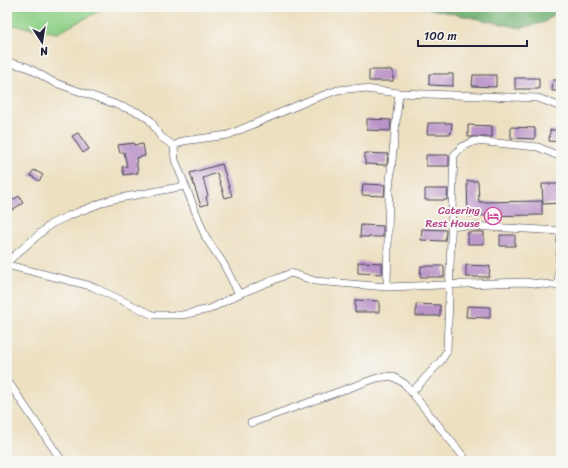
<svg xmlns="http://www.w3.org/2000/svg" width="568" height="468" font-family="Sriracha,sans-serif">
  <rect width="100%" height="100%" fill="#f6f6f2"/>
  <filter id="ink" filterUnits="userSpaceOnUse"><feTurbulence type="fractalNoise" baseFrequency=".025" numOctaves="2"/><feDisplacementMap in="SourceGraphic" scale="8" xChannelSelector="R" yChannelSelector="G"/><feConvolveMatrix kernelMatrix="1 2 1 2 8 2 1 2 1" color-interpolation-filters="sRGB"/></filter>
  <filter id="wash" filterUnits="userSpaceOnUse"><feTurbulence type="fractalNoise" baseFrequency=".012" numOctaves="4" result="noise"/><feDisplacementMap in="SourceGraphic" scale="16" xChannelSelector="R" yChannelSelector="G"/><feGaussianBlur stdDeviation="0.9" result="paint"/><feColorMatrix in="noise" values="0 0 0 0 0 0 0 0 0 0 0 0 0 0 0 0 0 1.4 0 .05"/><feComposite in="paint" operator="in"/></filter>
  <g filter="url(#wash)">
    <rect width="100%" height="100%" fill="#ede0c1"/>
    <path fill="#90d188" stroke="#597a62" d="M 7,7 L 107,7 L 57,33 L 7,24 Z"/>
    <path fill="#74b374" stroke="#4b6a58" d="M 421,7 L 561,7 L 561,8 L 545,22 L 521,28 Z"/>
    <g id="blocks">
      <path fill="#bb95c9" d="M 369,70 L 393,70 L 393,81 L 369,81 Z
        M 429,74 L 453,74 L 453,86 L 429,85 Z
        M 473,75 L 496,75 L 496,87 L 472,86 Z
        M 515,78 L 539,78 L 539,89 L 515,89 Z
        M 553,80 L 561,80 L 561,91 L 552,91 Z
        M 367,119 L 391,120 L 390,131 L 367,130 Z
        M 428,123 L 452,123 L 451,134 L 427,134 Z
        M 468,125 L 492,126 L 492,137 L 468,137 Z
        M 511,127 L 535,128 L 535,139 L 511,138 Z
        M 550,130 L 561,130 L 561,142 L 549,141 Z
        M 78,133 L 89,149 L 83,153 L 72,136 Z
        M 134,143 L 134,145 L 143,144 L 145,156 L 136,158 L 138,173 L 124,175 L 122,167 L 127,166 L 124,152 L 120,153 L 118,145 Z
        M 365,153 L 388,154 L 387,165 L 365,164 Z
        M 426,155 L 449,155 L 449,166 L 426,166 Z
        M 222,164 L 232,196 L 225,198 L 217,173 L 203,178 L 208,196 L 206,197 L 208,204 L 201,206 L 190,173 Z
        M 34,170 L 43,175 L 39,181 L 30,175 Z
        M 467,181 L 478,181 L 479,202 L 542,201 L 542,215 L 468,216 Z
        M 363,184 L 385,185 L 384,196 L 362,195 Z
        M 542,184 L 561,184 L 561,203 L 543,204 Z
        M 425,189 L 448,189 L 447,200 L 425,200 Z
        M 7,190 L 13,200 L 19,196 L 23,203 L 10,211 L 7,209 Z
        M 361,225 L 383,226 L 383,237 L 360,237 Z
        M 422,229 L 446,230 L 445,241 L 421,240 Z
        M 468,232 L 484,232 L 484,244 L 468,244 Z
        M 500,235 L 515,235 L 515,246 L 500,246 Z
        M 358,262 L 382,263 L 382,274 L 358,273 Z
        M 466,265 L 490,266 L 489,277 L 466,277 Z
        M 421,266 L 444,266 L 444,277 L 420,277 Z
        M 355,300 L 379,301 L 379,312 L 355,312 Z
        M 416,304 L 440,305 L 440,316 L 416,316 Z
        M 467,306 L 490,307 L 490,318 L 466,317 Z"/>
    </g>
  </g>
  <g filter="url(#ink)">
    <use href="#blocks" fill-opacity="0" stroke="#403e4f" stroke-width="1"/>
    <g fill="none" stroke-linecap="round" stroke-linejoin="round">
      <defs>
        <path id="street" d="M 7,62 L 27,67 L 53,82 L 140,113 L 150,120 L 161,137 L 174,146
          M 174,146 L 183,141 L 228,135 L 310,100 L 338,90 L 356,88 L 399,93 L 538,98 L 561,107
          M 174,146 L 175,160 L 206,238 L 223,263 L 239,294
          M 452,225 L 561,231
          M 7,262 L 51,224 L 68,216 L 109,200 L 185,186
          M 7,265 L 91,286 L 153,315 L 182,315 L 210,309 L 239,294 L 291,273 L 315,281 L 387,287 L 524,282 L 561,286
          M 558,286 L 561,231
          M 387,287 L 389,190 L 399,93
          M 7,380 L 62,461
          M 412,392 L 440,362 L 447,351 L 454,155 L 462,147 L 475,141 L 538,147 L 561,157
          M 251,423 L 377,378 L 392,376 L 405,384 L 467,461"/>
      </defs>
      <use href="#street" stroke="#403e4f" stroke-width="8"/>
      <use href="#street" stroke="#fff" stroke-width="7"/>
    </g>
  </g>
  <defs>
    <symbol id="hotel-ring" viewBox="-11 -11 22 22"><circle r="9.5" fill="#f6f6f2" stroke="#d1479c" stroke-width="1.5"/><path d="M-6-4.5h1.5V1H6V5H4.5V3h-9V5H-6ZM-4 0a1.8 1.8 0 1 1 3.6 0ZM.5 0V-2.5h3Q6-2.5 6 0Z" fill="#d1479c"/></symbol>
  </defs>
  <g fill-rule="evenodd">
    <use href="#hotel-ring" x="483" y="206" width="20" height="20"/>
  </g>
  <g text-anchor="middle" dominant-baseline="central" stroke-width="4" stroke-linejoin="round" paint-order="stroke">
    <g font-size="11" fill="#b23c85" stroke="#f6f6f2" text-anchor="end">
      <text x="480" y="210">Catering<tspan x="480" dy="13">Rest House</tspan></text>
    </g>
  </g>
  <rect width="568" height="468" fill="none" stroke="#f6f6f2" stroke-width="24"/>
  <g transform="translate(42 42) rotate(168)" stroke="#f6f6f2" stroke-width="3" paint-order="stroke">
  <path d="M0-3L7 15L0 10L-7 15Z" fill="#22223b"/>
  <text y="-6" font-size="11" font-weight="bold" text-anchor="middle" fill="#22223b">N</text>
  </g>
  <path d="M418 40v6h109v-6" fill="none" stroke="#22223b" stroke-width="2"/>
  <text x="424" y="40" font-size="12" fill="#22223b" stroke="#f6f6f2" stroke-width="3" paint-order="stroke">100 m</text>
</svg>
